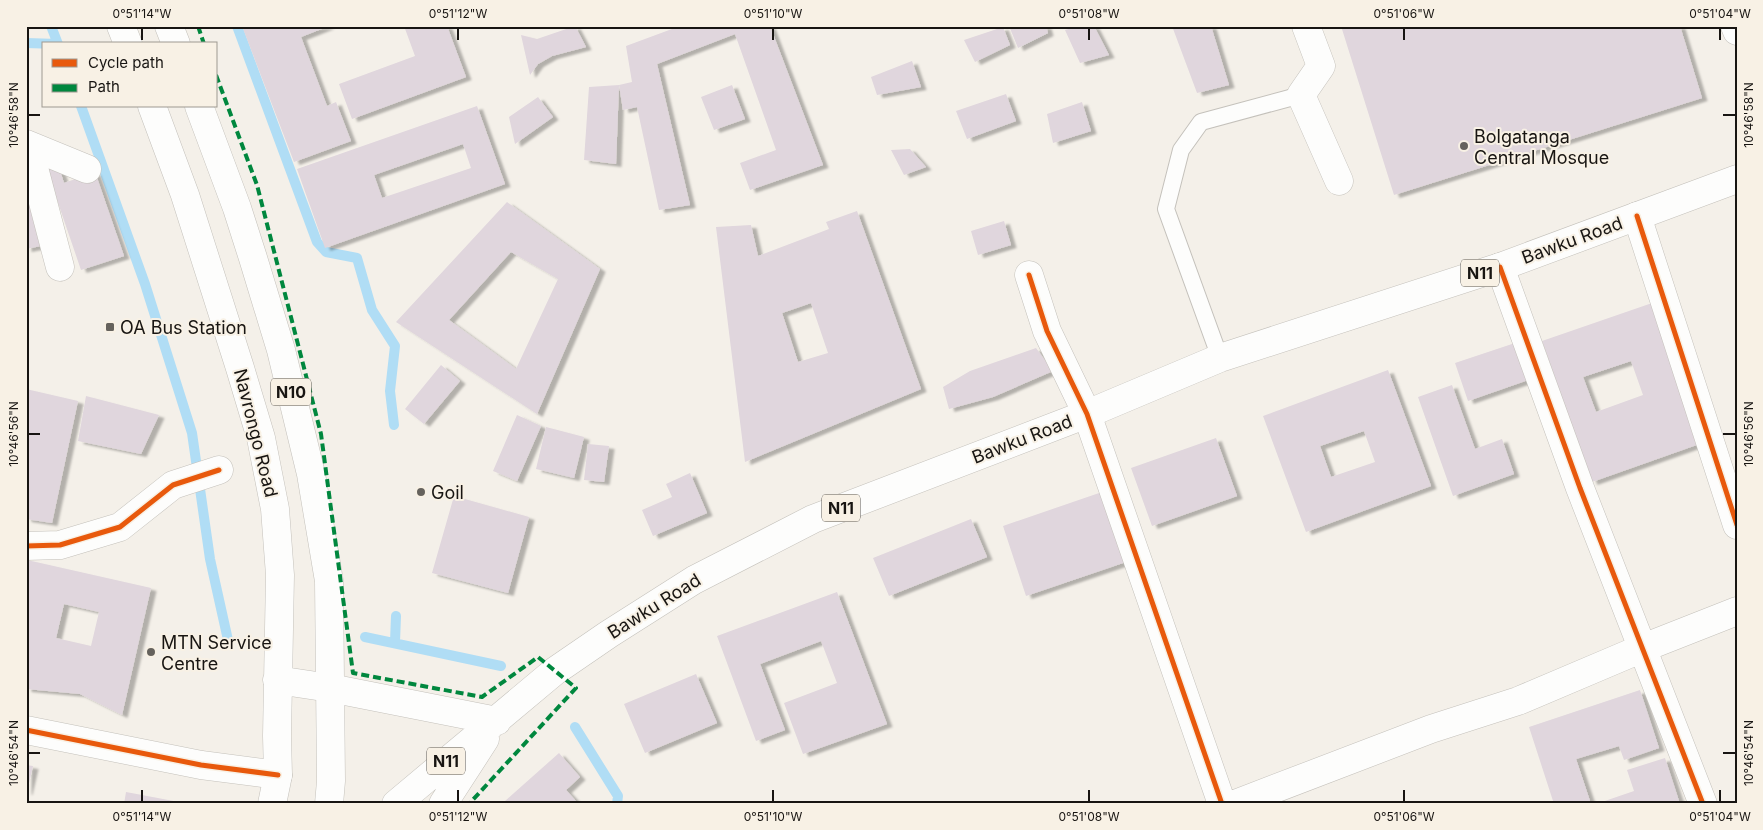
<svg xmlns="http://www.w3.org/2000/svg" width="1763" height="830" font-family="Inter,sans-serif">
  <defs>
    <filter id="shadow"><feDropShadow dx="5.5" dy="3" stdDeviation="1" flood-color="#0004"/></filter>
  </defs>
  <rect width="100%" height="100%" fill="#f4f0e9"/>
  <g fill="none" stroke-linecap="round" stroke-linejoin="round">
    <path stroke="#b0ddf5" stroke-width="10" d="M 51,26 L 58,44
      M 237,26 L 317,242 L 326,252 L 357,258 L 372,310 L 395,346 L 390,391 L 394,425
      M 26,43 L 58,44
      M 81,106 L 145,284 L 192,433 L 210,559 L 228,640
      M 365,637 L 501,666
      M 395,642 L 396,616
      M 575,727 L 618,796 L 617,804"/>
  </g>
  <path fill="#e0d6dd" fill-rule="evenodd" filter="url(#shadow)" d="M 242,26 L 329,26 L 301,37 L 327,106 L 336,102 L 351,141 L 294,162 Z
    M 404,26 L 447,26 L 466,77 L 352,119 L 339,84 L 415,56 Z
    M 575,26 L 586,47 L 552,56 L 538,64 L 530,75 L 521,35 L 537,39 Z
    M 680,26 L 770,26 L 823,165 L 750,190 L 740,163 L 776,150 L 735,34 L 657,64 L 690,205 L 659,210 L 637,107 L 623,110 L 619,85 L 632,82 L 626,46 Z
    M 1009,26 L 1046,26 L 1048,33 L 1018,48 Z
    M 1079,26 L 1094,26 L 1109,55 L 1080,63 L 1065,30 Z
    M 1172,26 L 1211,26 L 1229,85 L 1197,93 Z
    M 1341,26 L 1680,26 L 1702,98 L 1394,195 Z
    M 1003,27 L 1010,45 L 975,62 L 964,40 Z
    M 912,61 L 921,87 L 877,95 L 871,77 Z
    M 619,85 L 616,164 L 584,160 L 589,87 Z
    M 732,85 L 745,119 L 714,130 L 701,97 Z
    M 1006,94 L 1016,121 L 967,139 L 956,111 Z
    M 538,97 L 553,117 L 515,144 L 509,117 Z
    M 1082,102 L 1091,131 L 1053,143 L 1047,114 Z
    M 477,106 L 505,184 L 325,248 L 297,169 ZM 463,144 L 471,168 L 382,198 L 374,175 Z
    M 910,149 L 926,167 L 904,175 L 891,150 Z
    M 57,161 L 64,183 L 95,172 L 124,256 L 81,270 L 55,194 L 37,167 Z
    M 26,182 L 41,246 L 26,249 Z
    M 507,202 L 600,269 L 537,414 L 396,322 ZM 511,252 L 558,279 L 516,369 L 449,320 Z
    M 857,211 L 921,389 L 745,462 L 716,227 L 751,225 L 758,256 L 829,229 L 826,222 ZM 811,303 L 828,353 L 798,362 L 782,313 Z
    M 1004,221 L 1011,245 L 978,255 L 971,231 Z
    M 1655,302 L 1705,442 L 1592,482 L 1542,341 ZM 1631,361 L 1643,395 L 1596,412 L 1583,377 Z
    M 1515,343 L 1528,380 L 1468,401 L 1455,363 Z
    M 1036,348 L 1053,371 L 993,397 L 949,409 L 943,387 L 970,371 Z
    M 441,365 L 460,381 L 424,424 L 405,409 Z
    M 1388,370 L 1431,486 L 1306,532 L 1263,416 ZM 1364,431 L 1375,462 L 1331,477 L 1320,446 Z
    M 1452,385 L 1475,449 L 1502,439 L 1514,474 L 1453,496 L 1418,397 Z
    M 26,389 L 78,401 L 52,523 L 26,519 Z
    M 86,396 L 159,415 L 141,454 L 78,441 Z
    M 517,415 L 541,426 L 517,481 L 493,471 Z
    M 546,427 L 584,437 L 574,478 L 536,469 Z
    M 1216,438 L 1237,496 L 1152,526 L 1131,468 Z
    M 588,444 L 609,446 L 604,482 L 584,480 Z
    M 690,473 L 707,513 L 653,536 L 642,510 L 672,497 L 666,484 Z
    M 1102,492 L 1126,562 L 1026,596 L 1003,526 Z
    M 454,496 L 529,517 L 508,593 L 432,573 Z
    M 971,519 L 987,557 L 889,596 L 873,558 Z
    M 27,560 L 151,588 L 122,715 L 80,694 L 26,689 ZM 64,604 L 99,612 L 91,646 L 56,638 Z
    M 837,592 L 887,724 L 803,754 L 784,703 L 837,683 L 821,641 L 760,664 L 785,730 L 756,741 L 717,636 Z
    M 696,674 L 717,723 L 645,753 L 624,704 Z
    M 1640,690 L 1659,748 L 1624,760 L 1619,746 L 1576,759 L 1591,804 L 1554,804 L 1529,727 Z
    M 559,753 L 580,777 L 566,790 L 576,801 L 573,804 L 508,804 L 505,801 Z
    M 1665,758 L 1680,804 L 1596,804 L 1634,791 L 1627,770 Z
    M 26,765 L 33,766 L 27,792 L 26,792 Z
    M 126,792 L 184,803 L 184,804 L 124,804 Z"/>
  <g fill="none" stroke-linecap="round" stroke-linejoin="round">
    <defs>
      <path id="service" d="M 1220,358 L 1166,209 L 1181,150 L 1201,122 L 1301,95"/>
      <path id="minor" d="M 1306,26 L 1321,66 L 1301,95 L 1339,181
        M 1735,26 L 1737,31
        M 26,144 L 87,169
        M 28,145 L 60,267
        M 1637,216 L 1737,525
        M 1500,267 L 1580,488 L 1703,804
        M 1029,275 L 1047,331 L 1087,414 L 1222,804
        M 26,546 L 60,545 L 120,527 L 173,485 L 219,470
        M 26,730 L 201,765 L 278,775
        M 1235,804 L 1431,729 L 1518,701 L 1643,648 L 1737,611"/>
      <path id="trunk" d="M 121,26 L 128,44
        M 169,26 L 176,44
        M 152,106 L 185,195 L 240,368 L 261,438 L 275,509 L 280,575 L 277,736 L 278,775 L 272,804
        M 199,106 L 237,208 L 253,258 L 281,350 L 311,474 L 329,581 L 331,781 L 329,804
        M 277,680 L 330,688 L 497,721
        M 396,804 L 555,671 L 609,634 L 694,580 L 813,519 L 1087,414 L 1220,358 L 1500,267 L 1737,179
        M 443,804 L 485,739"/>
    </defs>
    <use href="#service" stroke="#c4c1bb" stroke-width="18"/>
    <use href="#minor" stroke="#c4c1bb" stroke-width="29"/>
    <use href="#trunk" stroke="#c4c1bb" stroke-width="29"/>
    <use href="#service" stroke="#fdfdfc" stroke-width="16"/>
    <use href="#minor" stroke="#fdfdfc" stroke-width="28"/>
    <use href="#trunk" stroke="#fdfdfc" stroke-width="28"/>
    <path stroke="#00873e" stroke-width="4" stroke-dasharray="8 4" stroke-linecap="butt" d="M 198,26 L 204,44
      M 216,75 L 257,185 L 321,434 L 353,673 L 482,697 L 538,657 L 576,688 L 469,804"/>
    <defs>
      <path id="cycleway" d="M 1637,216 L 1737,525
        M 1500,267 L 1580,488 L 1703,804
        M 1029,275 L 1047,331 L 1087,414 L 1222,804
        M 26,546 L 60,545 L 120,527 L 173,485 L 219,470
        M 26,730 L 201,765 L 278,775"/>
    </defs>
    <use href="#cycleway" stroke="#f8f1e5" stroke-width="8"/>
    <use href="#cycleway" stroke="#e8590c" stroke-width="5"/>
  </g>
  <path fill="none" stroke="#181512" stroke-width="2" d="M 142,28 L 142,40M 458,28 L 458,40M 773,28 L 773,40M 1089,28 L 1089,40M 1404,28 L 1404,40M 1720,28 L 1720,40M 28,115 L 40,115M 1723,115 L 1736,115M 28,434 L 40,434M 1723,434 L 1736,434M 28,753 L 40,753M 1723,753 L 1736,753M 142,790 L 142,802M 458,790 L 458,802M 773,790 L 773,802M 1089,790 L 1089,802M 1404,790 L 1404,802M 1720,790 L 1720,802"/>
  <g fill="#65625d" stroke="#f8f1e5" stroke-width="2">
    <circle cx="1464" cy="146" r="5"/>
    <rect x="105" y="322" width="10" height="10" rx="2.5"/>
    <circle cx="421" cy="492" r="5"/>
    <circle cx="151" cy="652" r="5"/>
  </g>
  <g text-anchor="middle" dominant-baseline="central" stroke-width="4" stroke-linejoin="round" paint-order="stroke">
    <g fill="#f8f1e5" stroke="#5b5751" stroke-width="1">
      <rect x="1461" y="259.5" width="38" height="27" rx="4"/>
      <rect x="271" y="378.5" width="40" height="27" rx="4"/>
      <rect x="822" y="494.5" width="38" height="27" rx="4"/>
      <rect x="427" y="747.5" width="38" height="27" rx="4"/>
    </g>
    <g font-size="16" font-weight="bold" fill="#181512">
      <text x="1480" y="273">N11</text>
      <text x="291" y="392">N10</text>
      <text x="841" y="508">N11</text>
      <text x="446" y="761">N11</text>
    </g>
    <g font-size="18" fill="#181512" stroke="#f8f1e5" text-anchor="start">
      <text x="1474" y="136">Bolgatanga<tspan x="1474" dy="21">Central Mosque</tspan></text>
      <text x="120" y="327">OA Bus Station</text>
      <text x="431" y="492">Goil</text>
      <text x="161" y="642">MTN Service<tspan x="161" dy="21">Centre</tspan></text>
    </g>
    <g font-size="18" fill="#181512" stroke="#f8f1e5">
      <text transform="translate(1572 240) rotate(-20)">Bawku Road</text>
      <text transform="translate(256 433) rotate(76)">Navrongo Road</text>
      <text transform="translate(1022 439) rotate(-21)">Bawku Road</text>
      <text transform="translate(654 606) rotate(-32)">Bawku Road</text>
    </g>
  </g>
  <rect width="1763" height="830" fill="none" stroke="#f8f1e5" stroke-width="55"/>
  <rect x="42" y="42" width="175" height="65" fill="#f8f1e5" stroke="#9e9991"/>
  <rect x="52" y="59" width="25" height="8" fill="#e8590c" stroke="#9e9991"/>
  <text x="88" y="68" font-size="15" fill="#181512">Cycle path</text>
  <rect x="52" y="84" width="25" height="8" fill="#00873e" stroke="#9e9991"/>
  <text x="88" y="92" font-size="15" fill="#181512">Path</text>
  <rect x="28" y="28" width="1708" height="774" fill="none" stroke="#181512" stroke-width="2"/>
  <g font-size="12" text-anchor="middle" fill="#181512">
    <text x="142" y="18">0°51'14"W</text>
    <text x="458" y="18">0°51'12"W</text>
    <text x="773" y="18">0°51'10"W</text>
    <text x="1089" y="18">0°51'08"W</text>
    <text x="1404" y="18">0°51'06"W</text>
    <text x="1720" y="18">0°51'04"W</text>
    <text transform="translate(14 115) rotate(-90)" y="4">10°46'58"N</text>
    <text transform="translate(1749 115) rotate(-90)" y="4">10°46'58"N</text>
    <text transform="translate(14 434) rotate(-90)" y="4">10°46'56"N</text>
    <text transform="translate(1749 434) rotate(-90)" y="4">10°46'56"N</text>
    <text transform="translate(14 753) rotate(-90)" y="4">10°46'54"N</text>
    <text transform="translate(1749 753) rotate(-90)" y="4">10°46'54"N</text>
    <text x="142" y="821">0°51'14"W</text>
    <text x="458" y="821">0°51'12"W</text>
    <text x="773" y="821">0°51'10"W</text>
    <text x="1089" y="821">0°51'08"W</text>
    <text x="1404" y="821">0°51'06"W</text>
    <text x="1720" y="821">0°51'04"W</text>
  </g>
</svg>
